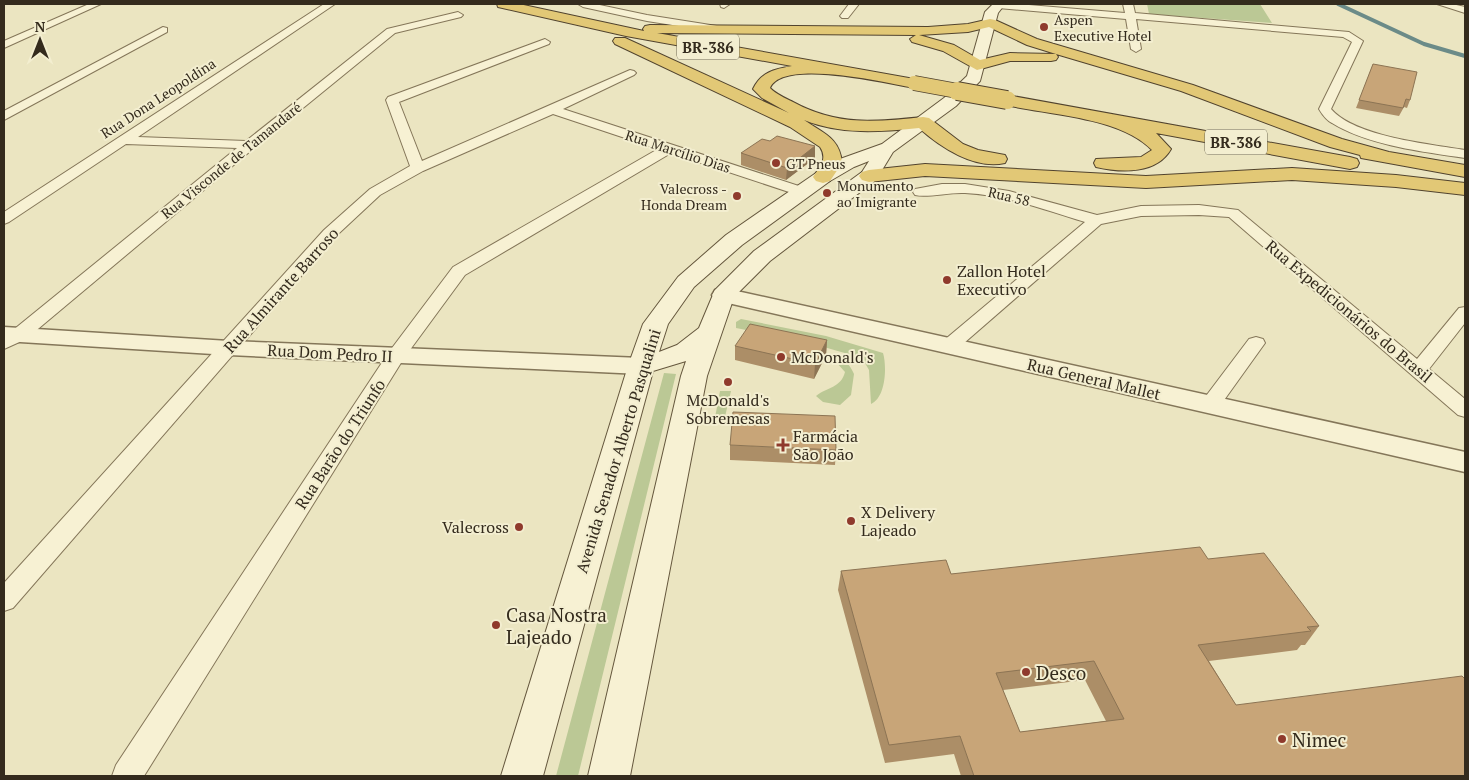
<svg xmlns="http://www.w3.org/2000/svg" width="1469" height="780" font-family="'PT Serif',serif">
  <rect width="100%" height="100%" fill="#ebe5c1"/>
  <path fill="#bbc895" d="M 1147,4 L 1260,4 L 1272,23 L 1149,14 Z
    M 741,319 L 826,336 L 883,353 C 887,366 886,398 871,404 L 869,370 L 862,358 L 803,341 L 736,328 L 736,322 Z
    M 835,358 C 845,359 850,365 854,374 L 851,395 L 840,405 L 823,402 L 816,396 C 827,387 841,388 845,372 L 836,362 Z
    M 664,373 L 676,374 L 578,776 L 556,776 Z
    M 720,391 L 731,391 L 724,421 L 714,423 Z"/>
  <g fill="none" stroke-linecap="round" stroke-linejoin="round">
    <path stroke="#6b8b88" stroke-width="4" d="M 1338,4 L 1424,44 L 1465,56"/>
    <defs>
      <path id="minor" d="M 89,4 L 101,4 L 4,48 L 4,41 Z
        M 324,4 L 335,4 L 138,137 L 246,141 L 387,29 L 458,12 L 463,15 L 461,17 L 395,33 L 254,148 L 26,339 L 4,349 L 4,336 L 12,331 L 237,148 L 126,144 L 9,222 L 4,224 L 4,212 Z
        M 578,4 L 595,4 L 647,15 L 723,27 L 728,30 L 723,33 L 647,21 L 583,7 Z
        M 720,4 L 730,4 L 724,8 L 721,7 Z
        M 849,4 L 859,4 L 848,18 L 842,18 L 840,16 Z
        M 994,4 L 1017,4 L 1125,13 L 1123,4 L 1133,4 L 1135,13 L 1349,32 L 1363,41 L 1331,109 C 1355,137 1430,144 1465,150 L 1465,158 C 1424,152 1367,145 1332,123 C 1326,120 1322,114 1319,109 L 1352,42 L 1343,37 L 1136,19 L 1141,49 L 1136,52 L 1131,49 L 1126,19 L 998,8 L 995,7 Z
        M 1437,4 L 1452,4 L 1465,7 L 1465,13 Z
        M 163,27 L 167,28 L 167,32 L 4,120 L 4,111 Z
        M 545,39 L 550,42 L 549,44 L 399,102 L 422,161 L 630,70 L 634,71 L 636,73 L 634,75 L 563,109 L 808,189 L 810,192 L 808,195 L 798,195 L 671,153 L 465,275 L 404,358 L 144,776 L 112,776 L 116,765 L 389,352 L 453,267 L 658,149 L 553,114 L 423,171 L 380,195 L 336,236 L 13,608 L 4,611 L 4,583 L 324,230 L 370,189 L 410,166 L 386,100 L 388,97 Z
        M 942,184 L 965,184 L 1009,191 L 1097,215 L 1141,206 L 1199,205 L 1238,210 L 1417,359 L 1459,308 L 1465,307 L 1465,323 L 1429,369 L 1465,399 L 1465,417 L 1458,415 L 1229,217 L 1199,215 L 1141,216 L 1101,224 L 956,350 L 949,352 L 942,350 L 940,346 L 942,342 L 1085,222 C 1046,210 1006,195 965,193 C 949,192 928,198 915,195 L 913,192 L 915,189 Z
        M 1256,337 L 1263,339 L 1265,343 L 1217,410 L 1210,412 L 1203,410 L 1200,405 L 1203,400 L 1249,339 Z"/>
      <path id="tertiary" d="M 723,288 L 1465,452 L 1465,472 L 715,300 L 712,295 L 715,290 Z
        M 4,327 L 229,341 L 641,358 L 650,361 L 653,366 L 650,371 L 641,374 L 229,355 L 4,341 Z"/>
      <path id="secondary" d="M 993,4 L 1005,4 L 998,13 L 980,81 L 956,106 L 893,152 L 876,180 L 770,261 L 734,297 L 707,376 L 630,776 L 588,776 L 681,376 L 686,361 L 653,371 L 543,776 L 501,776 L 628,366 L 643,324 L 678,277 L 726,235 L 816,173 L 840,159 L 882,144 L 944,98 L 967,76 L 985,12 ZM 869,161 L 862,172 L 754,251 L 715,290 L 699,328 L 677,345 L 659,352 L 668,324 L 694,287 L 742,245 L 830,181 L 854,167 Z"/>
      <path id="trunk" d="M 497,4 L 519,4 L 644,31 L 643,29 L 645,26 L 650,25 L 928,27 L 968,24 L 990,19 L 995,20 L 1037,39 L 1193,85 L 1342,139 L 1389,152 L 1465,165 L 1465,177 L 1361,158 L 1360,155 L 1330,147 L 1181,91 L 1056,54 L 1058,57 L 1056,60 L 1051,61 L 1010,61 L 977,70 L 943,51 L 912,42 L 910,39 L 916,35 L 657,33 L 920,80 L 922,83 L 920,86 L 914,88 C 888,83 782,58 770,88 C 776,94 785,98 793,102 C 837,126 875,122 923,117 L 929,118 L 963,144 L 978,150 L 1005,155 L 1007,159 L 1005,163 C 975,170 940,147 919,128 C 880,132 841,135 804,120 C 823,133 840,138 842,163 L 830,181 L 823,183 L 816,181 L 813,177 C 820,167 828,159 820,147 L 790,127 L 615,44 L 613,41 L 615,38 L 625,38 L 789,113 L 762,98 L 753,89 C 761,72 775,69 792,66 L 626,36 L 498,7 ZM 989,27 L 1027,45 L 1056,54 L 1010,53 L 980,60 L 954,45 L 919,35 L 968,32 Z
        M 1007,95 L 1350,157 L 1357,159 L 1359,163 L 1357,167 L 1350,169 L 1156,133 L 1171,149 C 1157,174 1122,173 1096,167 L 1094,163 L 1096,159 L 1141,157 L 1152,150 C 1119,116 1046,115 1001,104 L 999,100 L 1001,96 Z
        M 925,164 L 1146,176 L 1292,168 L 1396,175 L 1465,183 L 1465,195 L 1396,187 L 1292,180 L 1146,188 L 925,176 L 869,182 L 862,180 L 859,176 L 862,172 L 869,170 Z"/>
    </defs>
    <use href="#minor" stroke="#847659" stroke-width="2"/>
    <use href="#tertiary" stroke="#847659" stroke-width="3"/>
    <use href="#secondary" stroke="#65573d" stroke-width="2"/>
    <use href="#trunk" stroke="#51432e" stroke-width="2"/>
    <use href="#minor" fill="#f7f1d3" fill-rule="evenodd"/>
    <use href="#tertiary" fill="#f7f1d3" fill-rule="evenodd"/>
    <use href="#secondary" fill="#f7f1d3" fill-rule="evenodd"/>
    <use href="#trunk" fill="#e2c876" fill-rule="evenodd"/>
    <defs>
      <path id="trunk-bridge-far1" d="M 914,83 L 963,92"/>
      <path id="trunk-bridge" d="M 957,91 L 1007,100"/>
    </defs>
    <use href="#trunk-bridge-far1" stroke="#51432e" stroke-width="16" stroke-linecap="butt"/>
    <use href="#trunk-bridge" stroke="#51432e" stroke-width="20" stroke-linecap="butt"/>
    <use href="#trunk-bridge-far1" stroke="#e2c876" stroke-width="14"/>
    <use href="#trunk-bridge" stroke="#e2c876" stroke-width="18"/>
  </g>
  <path fill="#ac8e67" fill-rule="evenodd" d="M 1373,64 L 1410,100 L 1407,108 L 1404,107 L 1399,116 L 1356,108 Z
    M 770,141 L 815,146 L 815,158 L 786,180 L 741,165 L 741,153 Z
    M 827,340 L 826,355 L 814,379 L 735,360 L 735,346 Z
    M 730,445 L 836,450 L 835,465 L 730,460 Z
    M 1208,559 L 1319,626 L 1305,645 L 1301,645 L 1297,650 L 1209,661 L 1236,705 L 1465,776 L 961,776 L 954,754 L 885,763 L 838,590 L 841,571 L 951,574 ZM 1085,680 L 1106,721 L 1020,732 L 1003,690 Z"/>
  <path fill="#8c7454" d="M 815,146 L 815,158 L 786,180 L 787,168 Z
    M 827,340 L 826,355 L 814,379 L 815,364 Z"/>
  <path fill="#c8a578" stroke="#8c7454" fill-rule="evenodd" d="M 1373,64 L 1417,72 L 1410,100 L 1406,99 L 1403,108 L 1359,100 Z
    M 777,136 L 815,146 L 787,168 L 741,153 L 762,139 L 770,141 Z
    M 750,324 L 827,340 L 815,364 L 735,346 Z
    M 733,412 L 835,416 L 836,450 L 730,445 Z
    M 1200,547 L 1208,559 L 1264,553 L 1319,626 L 1307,627 L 1311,631 L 1198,645 L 1236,705 L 1462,676 L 1465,679 L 1465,776 L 974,776 L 960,736 L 889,745 L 841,571 L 946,560 L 951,574 ZM 1094,661 L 1124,719 L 1020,732 L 996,673 Z"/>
  <g fill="#8f3a2c" stroke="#f3eed0" stroke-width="2">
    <circle cx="1044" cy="27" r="5"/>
    <circle cx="776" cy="163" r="5"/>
    <circle cx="827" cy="193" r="5"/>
    <circle cx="737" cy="196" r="5"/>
    <circle cx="947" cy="280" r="5"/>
    <circle cx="781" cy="357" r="5"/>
    <circle cx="728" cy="382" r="5"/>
    <path d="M780.5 437.5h5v5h5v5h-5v5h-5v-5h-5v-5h5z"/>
    <circle cx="851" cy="521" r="5"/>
    <circle cx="519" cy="527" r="5"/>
    <circle cx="496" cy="625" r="5"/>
    <circle cx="1026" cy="672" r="5"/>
    <circle cx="1282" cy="739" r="5"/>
  </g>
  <g text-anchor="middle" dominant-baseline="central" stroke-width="4" stroke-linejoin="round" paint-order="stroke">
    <g font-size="14" fill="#342b1d" stroke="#f3eed0" text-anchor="start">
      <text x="1054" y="19">Aspen<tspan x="1054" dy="16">Executive Hotel</tspan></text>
      <text x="786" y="163">GT Pneus</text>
      <text x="837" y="185">Monumento<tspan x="837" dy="16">ao Imigrante</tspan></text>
      <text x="727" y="188" text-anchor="end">Valecross -<tspan x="727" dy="16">Honda Dream</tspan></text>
    </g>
    <g font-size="14" fill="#342b1d" stroke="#f3eed0">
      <text transform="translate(158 98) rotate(-33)">Rua Dona Leopoldina</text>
      <text transform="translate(678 151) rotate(18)">Rua Marcílio Dias</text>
      <text transform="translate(231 160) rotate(-39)">Rua Visconde de Tamandaré</text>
      <text transform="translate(1009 196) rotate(13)">Rua 58</text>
    </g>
    <g fill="#f3eed0" stroke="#6d6653" stroke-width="1">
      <rect x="677" y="34.5" width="62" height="25" rx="4"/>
      <rect x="1205" y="129.5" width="62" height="25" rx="4"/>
    </g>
    <g font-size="15" font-weight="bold" fill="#342b1d">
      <text x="708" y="47">BR-386</text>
      <text x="1236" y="142">BR-386</text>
    </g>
    <g font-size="16" fill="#342b1d" stroke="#f3eed0" text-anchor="start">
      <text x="957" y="271">Zallon Hotel<tspan x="957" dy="18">Executivo</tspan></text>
      <text x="791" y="357">McDonald's</text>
      <text x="728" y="400" text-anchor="middle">McDonald's<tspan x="728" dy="18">Sobremesas</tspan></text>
      <text x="793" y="436">Farmácia<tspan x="793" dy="18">São João</tspan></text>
      <text x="861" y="512">X Delivery<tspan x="861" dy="18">Lajeado</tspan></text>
      <text x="509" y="527" text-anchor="end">Valecross</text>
    </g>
    <g font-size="16" fill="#342b1d" stroke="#f3eed0">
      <text transform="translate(281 290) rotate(-48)">Rua Almirante Barroso</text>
      <text transform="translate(1349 311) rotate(40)">Rua Expedicionários do Brasil</text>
      <text transform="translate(330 353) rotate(3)">Rua Dom Pedro II</text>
      <text transform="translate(1094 379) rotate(13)">Rua General Mallet</text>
      <text transform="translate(340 444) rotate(-57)">Rua Barão do Triunfo</text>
      <text transform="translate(618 451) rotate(-73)">Avenida Senador Alberto Pasqualini</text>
    </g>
    <g font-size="19" fill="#342b1d" stroke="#f3eed0" text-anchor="start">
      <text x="506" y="614">Casa Nostra<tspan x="506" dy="22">Lajeado</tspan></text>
      <text x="1036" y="672">Desco</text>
      <text x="1292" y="739">Nimec</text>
    </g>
  </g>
  <rect width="1469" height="780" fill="none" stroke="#342b1d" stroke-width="10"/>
  <g transform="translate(40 40)" stroke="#f3eed0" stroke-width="4" paint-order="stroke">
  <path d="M0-4L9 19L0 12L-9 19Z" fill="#342b1d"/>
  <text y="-8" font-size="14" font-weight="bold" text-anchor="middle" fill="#342b1d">N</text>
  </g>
</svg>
